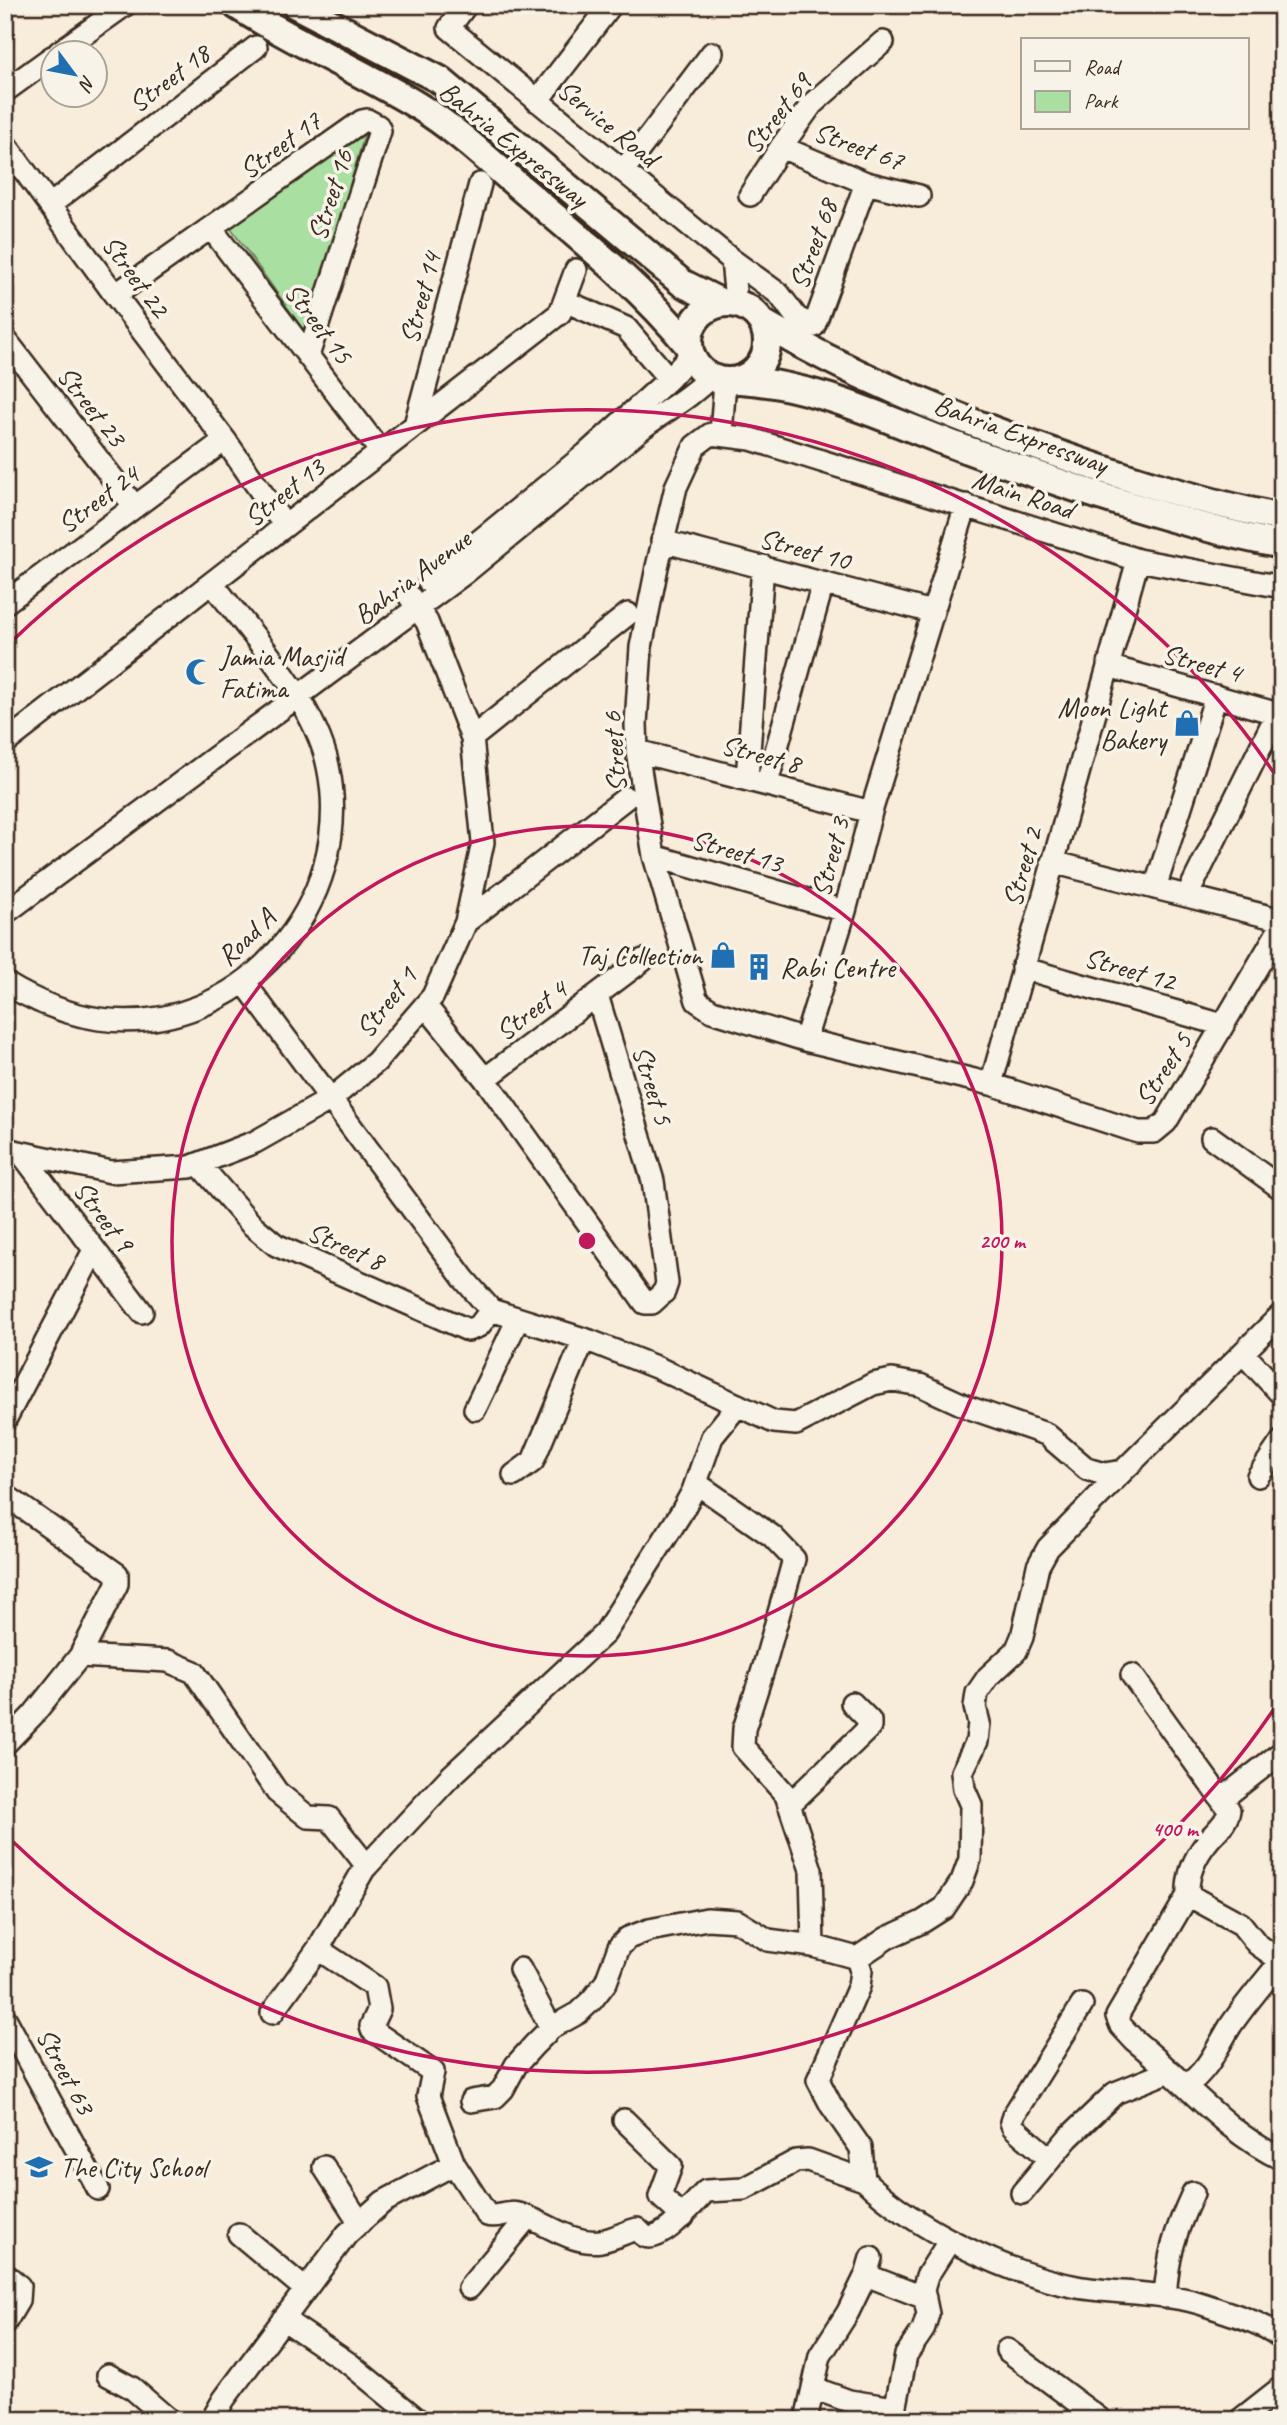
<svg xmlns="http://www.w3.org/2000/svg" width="1287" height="2425" font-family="Caveat,sans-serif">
  <rect width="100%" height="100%" fill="#f8ecdb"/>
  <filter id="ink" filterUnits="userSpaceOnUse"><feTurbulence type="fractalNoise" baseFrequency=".0143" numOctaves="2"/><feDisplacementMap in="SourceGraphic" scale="14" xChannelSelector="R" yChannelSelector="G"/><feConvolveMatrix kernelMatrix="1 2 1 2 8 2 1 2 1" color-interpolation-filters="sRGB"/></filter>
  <g filter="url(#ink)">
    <path fill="#aadfa2" stroke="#728460" stroke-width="2" d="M 367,126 L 307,335 L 229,226 Z"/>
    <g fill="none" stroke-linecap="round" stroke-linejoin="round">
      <defs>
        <path id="minor" d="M 466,5 L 449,28 L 732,260 L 735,291 L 732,302
          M 59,52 L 125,5
          M 5,91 L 52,57
          M 537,101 L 611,5
          M 5,144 L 115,295 L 225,440 L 285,526
          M 781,147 L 866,183 L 919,196
          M 623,171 L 712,53
          M 750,195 L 781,147 L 812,104 L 883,42
          M 50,205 L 256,47
          M 211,228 L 381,452
          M 732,260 L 779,294 L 797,318 L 814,326 L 866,183
          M 115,295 L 362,121 L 367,120 L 378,126 L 380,131 L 308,356
          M 565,301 L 626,328 L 669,379
          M 5,339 L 135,507
          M 415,425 L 480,184
          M 721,434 L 725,381
          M 662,541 L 932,612
          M 429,582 L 586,454 L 669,379 L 691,355
          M 1282,587 L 1138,560 L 751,439 L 711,434 L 695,446 L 676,487 L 657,567 L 641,647 L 636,724 L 637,751 L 654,856 L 697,1001 L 712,1011 L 805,1040 L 991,1084 L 1138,1132 L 1154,1132 L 1166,1122 L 1282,925
          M 5,603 L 225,440
          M 1108,666 L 1282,715
          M 472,738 L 628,614
          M 5,743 L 560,313 L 576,270
          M 637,751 L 871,812
          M 747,778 L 763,566
          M 767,783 L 823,583
          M 654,856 L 845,911
          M 1052,862 L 1282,920
          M 1155,888 L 1216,696
          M 1187,896 L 1277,714
          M 5,913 L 466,572 L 641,429 C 664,411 689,399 710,377
          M 466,922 L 626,798
          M 1022,968 L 1223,1025
          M 244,982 L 464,1279 L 491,1310 L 590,1341 L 658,1368 L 774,1422 L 796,1424 L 873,1384 L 892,1380 L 920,1385 L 970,1408 L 1046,1434 L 1087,1469 L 1104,1474 L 1123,1471 L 1282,1314
          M 5,983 C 34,1001 65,1014 99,1019 C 241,1038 357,903 328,766 C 315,702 252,635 212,583
          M 425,1005 L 485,1079 L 645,1303 L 652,1303 L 664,1292 L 667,1283 L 653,1181 L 597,995
          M 805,1040 L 845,911 L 871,812 L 966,505
          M 485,1079 L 643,960
          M 991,1084 L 1138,560
          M 1212,1138 L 1282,1189
          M 5,1149 L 111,1172 L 190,1167 L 255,1142 L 331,1099 L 376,1062 L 433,996 L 466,922 L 483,842 L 472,738 L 427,622 L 410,597
          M 21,1153 L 142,1312
          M 199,1164 L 251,1224 L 276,1245 L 468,1330 L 479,1326 L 491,1310
          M 1243,1353 L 1282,1395
          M 475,1409 L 518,1319
          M 5,1420 L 94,1250
          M 514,1475 L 533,1461 L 584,1339
          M 1258,1476 L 1282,1441
          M 696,1483 L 772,1536 L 794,1559 L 763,1670 L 744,1729 L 743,1747 L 786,1795 L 811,1870 L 813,1946
          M 5,1495 L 117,1574 L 117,1584 L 80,1656 L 33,1715 L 5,1744
          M 80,1656 L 168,1661 L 194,1672 L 277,1792 L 308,1817 L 329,1818 L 367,1866
          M 1132,1675 L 1229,1810 C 1227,1824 1215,1831 1207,1842 C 1195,1857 1187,1876 1188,1895 L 1117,2016 L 1121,2026 L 1134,2040 C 1184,2080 1224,2132 1282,2159
          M 1222,1799 L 1282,1752
          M 789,1805 L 870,1727 L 870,1721 L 852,1703
          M 1188,1895 L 1241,1924 L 1257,1944 L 1281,1961
          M 318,1949 L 375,1987 L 379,2009 L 371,2026 L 372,2030 L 433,2072 L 428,2096 L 454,2164 L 487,2215 C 498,2219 508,2210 519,2214 C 546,2222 571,2245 601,2241 C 613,2239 625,2232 637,2229 C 640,2231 642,2235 645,2236 C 662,2244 696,2200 706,2191 L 744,2189 L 796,2161 L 808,2160 L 864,2180
          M 857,1958 L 861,1971 L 859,1986 L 818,2080 L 831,2105 L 861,2148 L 864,2180 C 915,2229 1007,2274 1077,2287 C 1113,2293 1152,2292 1188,2300 C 1202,2303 1216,2309 1229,2313 C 1248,2319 1267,2326 1282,2338
          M 520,1969 L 551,2028
          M 272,2013 L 318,1949 L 364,1869 L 449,1778 L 605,1633 L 681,1513 L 693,1491 L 712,1437 L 738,1405
          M 5,2018 L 98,2189
          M 1186,2086 C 1210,2068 1216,2049 1231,2025 C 1246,2003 1265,1981 1282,1960
          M 471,2101 L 495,2097 L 503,2089 L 516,2065 L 534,2045 L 551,2028 L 578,2013 L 592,2000 L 606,1982 L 619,1947 L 628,1938 L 649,1930 L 707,1919 L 737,1921 L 768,1940 L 813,1946 L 857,1958 L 887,1938 L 922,1922 L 944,1908 L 962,1881 L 970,1859 L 971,1805 L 964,1789 L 962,1772 L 977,1741 L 979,1723 L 975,1707 L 977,1693 L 988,1677 L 1016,1651 L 1022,1637 L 1038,1566 L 1048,1548 L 1123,1471
          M 624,2120 L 671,2166 L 660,2196 L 683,2217
          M 1050,2159 L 1013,2127 L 1011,2122 L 1013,2116 L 1082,2005
          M 324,2167 L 360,2223
          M 1022,2193 L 1068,2138 L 1115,2093 L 1170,2071
          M 239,2234 L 305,2289
          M 5,2274 L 19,2286 L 18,2301 L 5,2323
          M 866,2275 L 925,2298
          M 469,2288 L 527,2218
          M 1165,2297 C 1168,2254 1175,2232 1193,2193
          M 283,2319 L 351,2365 L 418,2420
          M 1007,2350 L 1101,2420
          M 108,2375 L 132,2388 L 169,2420
          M 813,2388 L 849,2401 L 894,2408
          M 212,2420 L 224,2399 L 347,2234 L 383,2202 L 454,2164
          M 806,2420 L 820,2356 L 848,2312 L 866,2275 L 871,2258
          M 893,2420 L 906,2355 L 923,2330 L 928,2314 L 923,2290 L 927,2276 L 950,2240
          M 1240,2420 L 1282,2387"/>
        <path id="major" d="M 236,5 C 294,43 359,70 418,106 C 456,129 489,161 522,189 C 581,239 640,286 689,346
          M 296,5 L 440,80 L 682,283 L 722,303
          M689 342a39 39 0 1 1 78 0a39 39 0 1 1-78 0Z
          M 763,323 C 849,374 942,412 1036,446 C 1117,475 1197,501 1282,518
          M 740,380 C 819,385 889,421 962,448 C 1067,486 1172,523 1282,545"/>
      </defs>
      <use href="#minor" stroke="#3b2a1e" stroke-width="26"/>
      <use href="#major" stroke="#3b2a1e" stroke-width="32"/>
      <use href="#minor" stroke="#f7f3e8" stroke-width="21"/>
      <use href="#major" stroke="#f7f3e8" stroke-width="26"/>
    </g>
  </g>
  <g fill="none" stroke="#c2185b" stroke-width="3.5">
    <circle cx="587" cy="1241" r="415"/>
    <path d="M1280 1700A831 831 0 0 1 10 1839M10 643A831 831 0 0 1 1280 782"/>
  </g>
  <defs>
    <symbol id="mosque-bare" viewBox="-9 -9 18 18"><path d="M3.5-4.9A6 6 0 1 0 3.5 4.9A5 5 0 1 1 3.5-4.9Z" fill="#1f6fb2" stroke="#f7f3e8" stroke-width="2.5" paint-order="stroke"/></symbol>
    <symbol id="shop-bare" viewBox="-9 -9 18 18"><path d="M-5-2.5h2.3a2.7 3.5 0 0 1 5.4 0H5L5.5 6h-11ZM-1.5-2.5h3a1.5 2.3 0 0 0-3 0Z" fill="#1f6fb2" stroke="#f7f3e8" stroke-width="2.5" paint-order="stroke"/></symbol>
    <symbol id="building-bare" viewBox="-9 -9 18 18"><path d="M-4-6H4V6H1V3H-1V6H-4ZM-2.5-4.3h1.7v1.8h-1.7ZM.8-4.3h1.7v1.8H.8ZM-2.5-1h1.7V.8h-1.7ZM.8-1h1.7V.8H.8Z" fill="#1f6fb2" stroke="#f7f3e8" stroke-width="2.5" paint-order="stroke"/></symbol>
    <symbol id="school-bare" viewBox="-9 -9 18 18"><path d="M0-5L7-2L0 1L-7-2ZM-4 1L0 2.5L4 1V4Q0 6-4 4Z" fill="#1f6fb2" stroke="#f7f3e8" stroke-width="2.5" paint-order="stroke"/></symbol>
  </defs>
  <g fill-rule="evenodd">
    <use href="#mosque-bare" x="180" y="653" width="38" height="38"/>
    <use href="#shop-bare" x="1168" y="704" width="38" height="38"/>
    <use href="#shop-bare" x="704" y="936" width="38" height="38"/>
    <use href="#building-bare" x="740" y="948" width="38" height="38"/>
    <use href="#school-bare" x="20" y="2148" width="38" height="38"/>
  </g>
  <g text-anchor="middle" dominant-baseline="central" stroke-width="7" stroke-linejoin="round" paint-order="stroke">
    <g font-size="28" fill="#3b2a1e" stroke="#f7f3e8">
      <text transform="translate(169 78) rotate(-37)">Street 18</text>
      <text transform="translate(777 113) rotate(-52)">Street 69</text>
      <text transform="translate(608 123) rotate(39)">Service Road</text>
      <text transform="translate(514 144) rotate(39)">Bahria Expressway</text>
      <text transform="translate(280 145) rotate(-36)">Street 17</text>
      <text transform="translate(859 146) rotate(20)">Street 67</text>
      <text transform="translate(330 195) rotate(-72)">Street 16</text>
      <text transform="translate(813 244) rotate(-70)">Street 68</text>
      <text transform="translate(136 276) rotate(54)">Street 22</text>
      <text transform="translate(420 298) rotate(-75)">Street 14</text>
      <text transform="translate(319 323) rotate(53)">Street 15</text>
      <text transform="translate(92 406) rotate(52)">Street 23</text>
      <text transform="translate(1021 434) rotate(20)">Bahria Expressway</text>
      <text transform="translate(284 492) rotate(-38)">Street 13</text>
      <text transform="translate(1023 494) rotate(18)">Main Road</text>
      <text transform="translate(98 499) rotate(-37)">Street 24</text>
      <text transform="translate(805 549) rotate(15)">Street 10</text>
      <text transform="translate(412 577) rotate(-37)">Bahria Avenue</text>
      <text transform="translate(1202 663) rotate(15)">Street 4</text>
      <text transform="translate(614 752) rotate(-94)">Street 6</text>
      <text transform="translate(761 754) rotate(15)">Street 8</text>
      <text transform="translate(737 851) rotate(16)">Street 13</text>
      <text transform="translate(830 857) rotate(-75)">Street 3</text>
      <text transform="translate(1022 867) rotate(-74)">Street 2</text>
      <text transform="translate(246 937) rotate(-44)">Road A</text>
      <text transform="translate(1130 969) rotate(16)">Street 12</text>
      <text transform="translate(386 1002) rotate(-52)">Street 1</text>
      <text transform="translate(531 1010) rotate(-37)">Street 4</text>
      <text transform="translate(1163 1069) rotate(-57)">Street 5</text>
      <text transform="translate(653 1085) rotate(73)">Street 5</text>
      <text transform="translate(104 1216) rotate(53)">Street 9</text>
      <text transform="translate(346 1246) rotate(24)">Street 8</text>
      <text transform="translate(66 2071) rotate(62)">Street 63</text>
    </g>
    <g font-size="28" fill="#3b2a1e" stroke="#f7f3e8" text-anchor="start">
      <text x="220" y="656">Jamia Masjid<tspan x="220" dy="32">Fatima</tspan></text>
      <text x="1166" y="707" text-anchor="end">Moon Light<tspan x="1166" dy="32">Bakery</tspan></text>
      <text x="702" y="955" text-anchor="end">Taj Collection</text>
      <text x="780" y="967">Rabi Centre</text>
      <text x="60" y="2167">The City School</text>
    </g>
  </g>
  <circle cx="587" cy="1241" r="10" fill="#c2185b" stroke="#f7f3e8" stroke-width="3.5"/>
  <g font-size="21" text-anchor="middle" font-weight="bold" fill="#c2185b" stroke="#f7f3e8" stroke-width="7" stroke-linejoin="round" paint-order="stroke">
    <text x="1002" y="1248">200 m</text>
    <text x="1175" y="1836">400 m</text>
  </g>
  <rect width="1287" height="2425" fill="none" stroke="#f7f3e8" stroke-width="28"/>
  <rect x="14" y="14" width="1259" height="2397" fill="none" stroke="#3b2a1e" stroke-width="2.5" filter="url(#ink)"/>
  <rect x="1021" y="38" width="228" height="91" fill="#f7f3e8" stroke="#aca397" stroke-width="2"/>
  <rect x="1035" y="61" width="35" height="10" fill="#f7f3e8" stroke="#aca397" stroke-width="2"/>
  <text x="1084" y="74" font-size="21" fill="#3b2a1e">Road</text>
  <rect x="1035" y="91" width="35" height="21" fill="#aadfa2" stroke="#aca397" stroke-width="2"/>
  <text x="1084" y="108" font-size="21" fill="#3b2a1e">Park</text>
  <g transform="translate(74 74) rotate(122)"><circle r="33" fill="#f7f3e8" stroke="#aca397" stroke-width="2"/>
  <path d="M0-5L12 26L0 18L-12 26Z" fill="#1f6fb2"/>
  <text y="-10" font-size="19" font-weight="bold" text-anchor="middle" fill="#3b2a1e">N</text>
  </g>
</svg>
